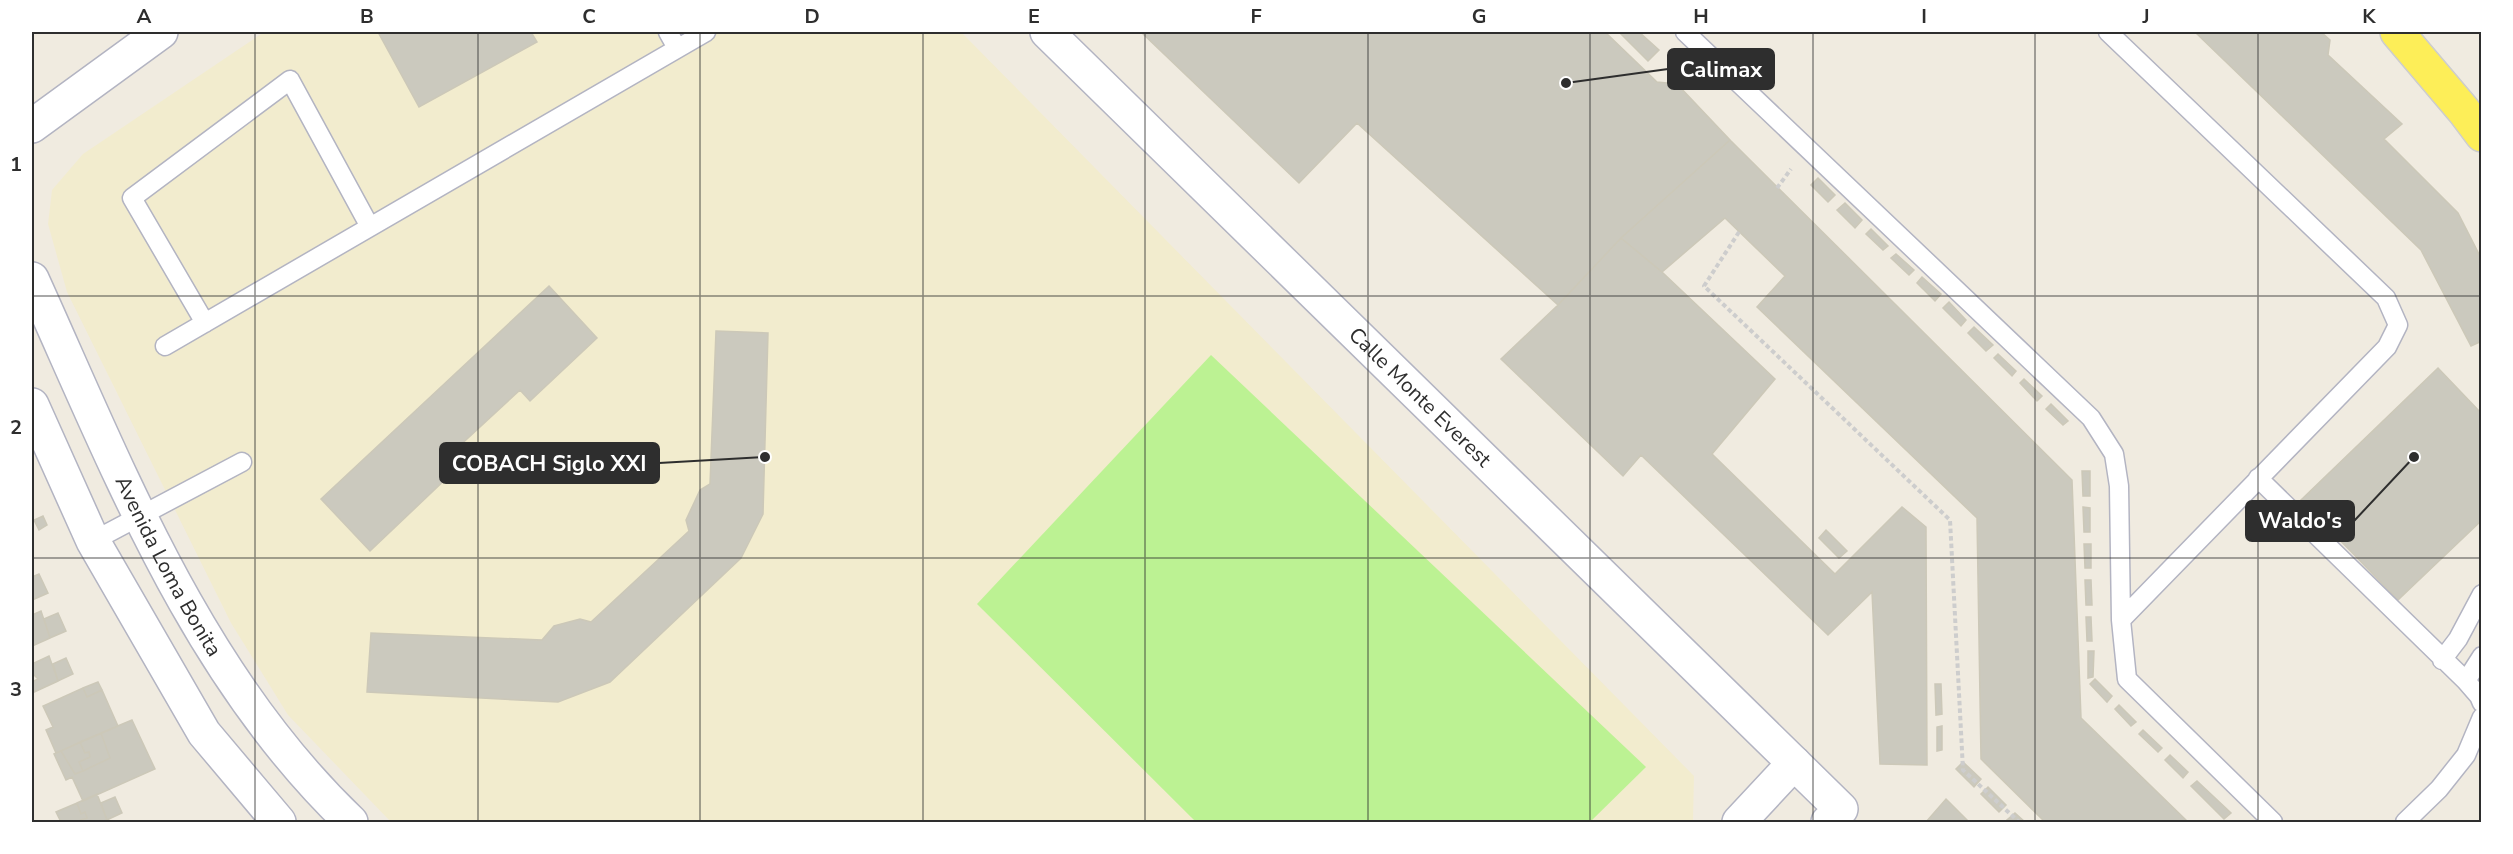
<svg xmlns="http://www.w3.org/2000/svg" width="2513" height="854" font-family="'Nunito Sans',sans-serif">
  <rect width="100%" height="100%" fill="#f0ebe0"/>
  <path fill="#f2ecce" d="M 264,32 L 961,32 L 1694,776 L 1693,822 L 391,822 L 288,715 L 231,623 L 67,292 L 48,224 L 52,190 L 83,154 Z"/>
  <path fill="#bcf293" d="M 1211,355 L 1646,767 L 1590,822 L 1196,822 L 977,604 Z"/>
  <path fill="#cbc9be" stroke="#ccc8b8" stroke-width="1.5" d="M 378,32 L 531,32 L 537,42 L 419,107 Z
    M 1141,32 L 1605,32 L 1657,82 L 1677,84 L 1730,140 L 1621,238 L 1558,305 L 1357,123 L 1299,183 Z
    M 1619,32 L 1639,32 L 1659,50 L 1648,61 Z
    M 2195,32 L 2321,32 L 2330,40 L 2328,55 L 2402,124 L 2384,139 L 2458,213 L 2482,260 L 2482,341 L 2471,346 L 2421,250 Z
    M 1730,140 L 2072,480 L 2081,718 L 2188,822 L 2045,822 L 1981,759 L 1977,518 L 1757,307 L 1785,276 L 1725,218 L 1662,272 L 1621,238 Z
    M 1818,178 L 1835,195 L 1828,202 L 1811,185 Z
    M 1845,203 L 1862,220 L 1855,228 L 1837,210 Z
    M 1871,229 L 1888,246 L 1883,250 L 1866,234 Z
    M 1621,238 L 1662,272 L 1775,379 L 1712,454 L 1835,574 L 1902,507 L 1926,527 L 1927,765 L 1880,764 L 1872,592 L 1828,635 L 1641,455 L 1623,476 L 1501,359 L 1558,305 Z
    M 1896,254 L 1914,270 L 1909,275 L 1891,258 Z
    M 1922,277 L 1941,294 L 1935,301 L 1917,283 Z
    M 549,286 L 597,338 L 530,401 L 520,390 L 441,463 L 451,474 L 370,551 L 321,499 Z
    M 1949,302 L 1966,320 L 1961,326 L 1943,308 Z
    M 1974,327 L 1993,345 L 1986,351 L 1968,333 Z
    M 716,331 L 768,333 L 763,514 L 741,558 L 610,682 L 558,702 L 367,692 L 371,633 L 542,640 L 554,626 L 580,619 L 591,622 L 689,531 L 686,520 L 700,490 L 710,484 Z
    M 1998,354 L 2016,371 L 2012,376 L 1994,358 Z
    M 2438,368 L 2482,414 L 2482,520 L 2398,600 L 2301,500 Z
    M 2024,379 L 2042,396 L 2037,401 L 2020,383 Z
    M 2051,404 L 2068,421 L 2063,425 L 2046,409 Z
    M 2082,471 L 2090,471 L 2090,496 L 2083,496 Z
    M 2083,507 L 2090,508 L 2090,532 L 2084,532 Z
    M 43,516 L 47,525 L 39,530 L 34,520 Z
    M 1826,530 L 1847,551 L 1839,558 L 1819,538 Z
    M 2084,544 L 2091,544 L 2091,568 L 2085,568 Z
    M 39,574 L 48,593 L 32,600 L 32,577 Z
    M 2085,580 L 2091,580 L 2092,605 L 2086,605 Z
    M 41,611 L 50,638 L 32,646 L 32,615 Z
    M 58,613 L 66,631 L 50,638 L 44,619 Z
    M 2086,617 L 2091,617 L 2092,641 L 2087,641 Z
    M 2088,651 L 2094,651 L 2093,677 L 2088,678 Z
    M 49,656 L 58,681 L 32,693 L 32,682 L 38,679 L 32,673 L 32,664 Z
    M 66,658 L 73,674 L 58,681 L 53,664 Z
    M 2095,679 L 2112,696 L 2107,702 L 2090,684 Z
    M 98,682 L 102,690 L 87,697 L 83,688 Z
    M 1935,684 L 1941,684 L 1942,714 L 1936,715 Z
    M 83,688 L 87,697 L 102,690 L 118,726 L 56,753 L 46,730 L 53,727 L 43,706 Z
    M 2119,705 L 2136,722 L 2131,726 L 2115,709 Z
    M 132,720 L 155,769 L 83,801 L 72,777 L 66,780 L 54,754 L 61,751 L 75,774 L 83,771 L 110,758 L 101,733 Z
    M 1942,726 L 1942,750 L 1937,751 L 1937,727 Z
    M 2143,730 L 2162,748 L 2158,752 L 2139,734 Z
    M 101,733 L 110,758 L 83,771 L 79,762 L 90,757 L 89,752 L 85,753 L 80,742 Z
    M 80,742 L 85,753 L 89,752 L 90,757 L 79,762 L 83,771 L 75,774 L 61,751 Z
    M 2170,755 L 2188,772 L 2183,778 L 2165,760 Z
    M 1963,762 L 1981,779 L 1974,787 L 1956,769 Z
    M 2197,781 L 2231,813 L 2224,819 L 2191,786 Z
    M 1988,787 L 2006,805 L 1999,812 L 1981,794 Z
    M 97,794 L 107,820 L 100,822 L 76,822 L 87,818 L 85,812 L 81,814 L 77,803 Z
    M 115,797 L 122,813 L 107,820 L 101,803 Z
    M 1946,799 L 1969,822 L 1926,822 Z
    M 77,803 L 81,814 L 85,812 L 87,818 L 76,822 L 61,822 L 56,812 Z
    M 2015,813 L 2025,822 L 2010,822 L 2007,820 Z"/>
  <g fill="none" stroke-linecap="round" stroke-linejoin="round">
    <defs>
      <path id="lane" d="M 668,32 L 677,48
        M 1685,32 L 2091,418 L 2114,454 L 2119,486 L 2121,620 L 2127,679 L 2273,822
        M 2108,32 L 2386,298 L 2398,325 L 2387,347 L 2121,620
        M 205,323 L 132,198 L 290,80 L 370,227
        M 165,346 L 706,32
        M 2258,478 L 2466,681 L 2479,696 L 2482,703
        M 93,541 L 242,462
        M 2442,660 L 2458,639 L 2482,594
        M 2466,681 L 2482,656
        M 2405,822 L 2439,789 L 2466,755 L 2482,717"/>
      <g id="street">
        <path id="s1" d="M 1047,32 L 1841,809 L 1828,822"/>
        <path d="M 1739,822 L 1794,763"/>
      </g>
      <g id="secondary">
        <path d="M 32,126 L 161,32"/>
        <path id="s2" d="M 32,279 C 119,471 196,674 351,822"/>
        <path d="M 32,405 L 93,541 L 204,733 L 279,822"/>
      </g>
      <path id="primary" d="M 2397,32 L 2464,111 L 2482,135"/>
    </defs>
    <use href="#lane" stroke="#b3b4c2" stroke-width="21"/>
    <use href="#street" stroke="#b3b4c2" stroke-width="36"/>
    <use href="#secondary" stroke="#b3b4c2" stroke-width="36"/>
    <use href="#primary" stroke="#cdcdcd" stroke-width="36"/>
    <path stroke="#cdcdcd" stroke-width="4" stroke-dasharray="4.5 3" stroke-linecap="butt" d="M 1777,188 L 1791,169
      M 1739,232 L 1704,286 L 1950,520 L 1963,770 L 2019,822"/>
    <use href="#lane" stroke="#fff" stroke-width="18"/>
    <use href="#street" stroke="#fff" stroke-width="33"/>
    <use href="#secondary" stroke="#fff" stroke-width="33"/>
    <use href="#primary" stroke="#fdee58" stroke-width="33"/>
  </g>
  <path fill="none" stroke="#2e2e2e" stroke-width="1.5" stroke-opacity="0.55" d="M 255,32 L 255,822M 478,32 L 478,822M 700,32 L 700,822M 923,32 L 923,822M 1145,32 L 1145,822M 1368,32 L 1368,822M 1590,32 L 1590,822M 1813,32 L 1813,822M 2035,32 L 2035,822M 2258,32 L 2258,822M 32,296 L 2482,296M 32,558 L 2482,558"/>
  <g text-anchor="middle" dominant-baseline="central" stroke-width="6" stroke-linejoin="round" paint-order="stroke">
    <g font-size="21" fill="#2e2e2e" stroke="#fff">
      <text stroke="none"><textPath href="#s1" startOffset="522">Calle Monte Everest</textPath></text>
      <text stroke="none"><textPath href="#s2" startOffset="318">Avenida Loma Bonita</textPath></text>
    </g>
  </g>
  <path fill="none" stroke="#2e2e2e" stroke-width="2" d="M1566 83L1668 69M765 457L659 463M2414 457L2354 521"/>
  <g fill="#2e2e2e" stroke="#fff" stroke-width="2">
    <circle cx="1566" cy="83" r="6"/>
    <circle cx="765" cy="457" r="6"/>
    <circle cx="2414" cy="457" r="6"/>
  </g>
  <g fill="#2e2e2e" stroke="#2e2e2e" stroke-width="2">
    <rect x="1668" y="49" width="106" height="40" rx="6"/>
    <rect x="440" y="443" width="219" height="40" rx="6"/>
    <rect x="2246" y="501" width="108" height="40" rx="6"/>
  </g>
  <g font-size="22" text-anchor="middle" font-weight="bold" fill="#fff">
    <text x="1721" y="77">Calimax</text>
    <text x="549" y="471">COBACH Siglo XXI</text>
    <text x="2300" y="528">Waldo's</text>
  </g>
  <rect width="2513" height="854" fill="none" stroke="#ffffff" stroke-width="66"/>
  <rect x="33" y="33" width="2447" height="788" fill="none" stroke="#2e2e2e" stroke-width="2"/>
  <g font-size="20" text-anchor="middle" font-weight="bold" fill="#2e2e2e">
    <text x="144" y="23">A</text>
    <text x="367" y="23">B</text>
    <text x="589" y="23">C</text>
    <text x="812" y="23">D</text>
    <text x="1034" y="23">E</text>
    <text x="1256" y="23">F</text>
    <text x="1479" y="23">G</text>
    <text x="1701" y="23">H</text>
    <text x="1924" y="23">I</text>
    <text x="2146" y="23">J</text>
    <text x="2369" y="23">K</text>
    <text x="16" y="171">1</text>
    <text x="16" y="434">2</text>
    <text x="16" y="696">3</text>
  </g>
</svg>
